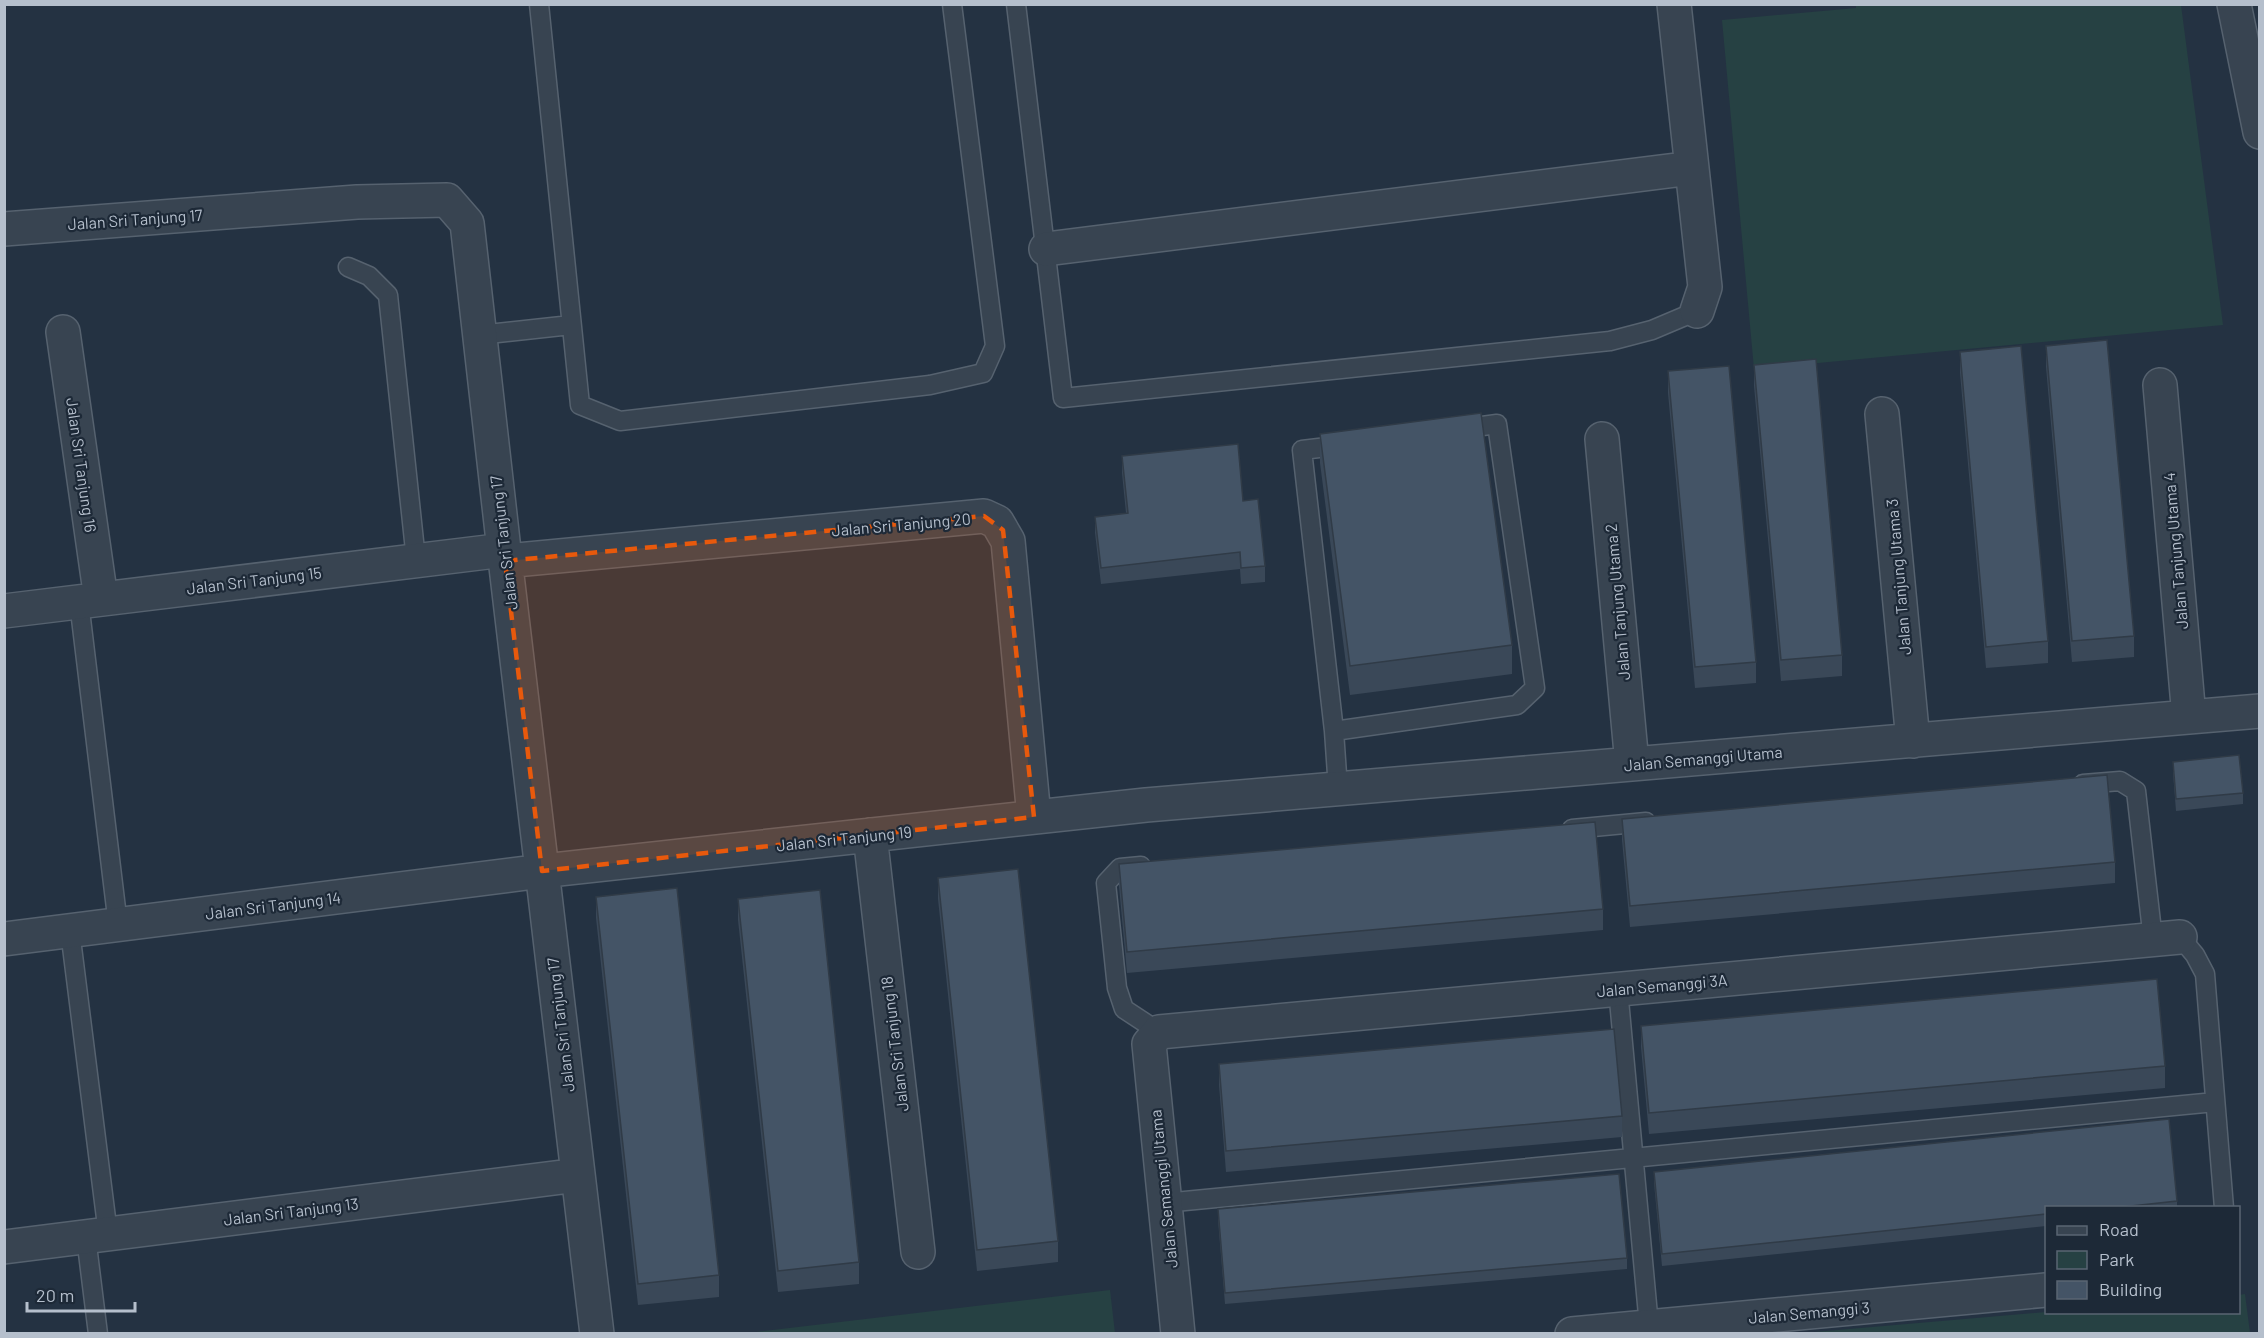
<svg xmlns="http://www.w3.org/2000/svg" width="2264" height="1338" font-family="Barlow,sans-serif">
  <rect width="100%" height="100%" fill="#243242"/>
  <path fill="#264143" d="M 1856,4 L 2181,5 L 2223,325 L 1754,369 L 1722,20 L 1856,8 Z
    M 1110,1290 L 1115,1333 L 748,1333 Z
    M 2245,1294 L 2250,1333 L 1803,1333 L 2046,1312 L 2238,1312 L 2239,1295 Z"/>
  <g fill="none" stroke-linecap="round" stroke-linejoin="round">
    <defs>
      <path id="service" d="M 539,4 L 580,405 L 620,421 L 930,385 L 983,373 L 995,346 L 952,4
        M 1016,4 L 1063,398 L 1610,341 L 1652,330 L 1697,311
        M 348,267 L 369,276 L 388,295 L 416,560
        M 479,335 L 571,325
        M 79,602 L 118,925
        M 1334,731 L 1517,705 L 1535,688 L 1497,424 L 1460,429
        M 2083,784 L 2120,781 L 2136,791 L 2153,940
        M 1338,789 L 1334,731 L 1302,450 L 1344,445
        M 1572,829 L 1646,822
        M 1141,866 L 1120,868 L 1106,883 L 1117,988 L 1124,1009 L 1159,1032
        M 70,931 L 108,1234
        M 2180,937 L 2195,955 L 2205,974 L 2224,1208
        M 1618,989 L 1649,1326
        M 1164,1203 L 2215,1102
        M 86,1237 L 98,1334"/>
      <path id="minor" d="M 1674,4 L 1705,287 L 1697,311
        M 2234,4 L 2260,132
        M 4,229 L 357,202 L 447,200 L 467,223 L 504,550 L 597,1334
        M 1046,249 L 1692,168
        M 63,332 L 101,599
        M 2160,385 L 2189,717
        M 1882,414 L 1913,741
        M 1602,439 L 1632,764
        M 505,561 L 984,516 L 997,522 L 1008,541 L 1034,817
        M 4,611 L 504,550
        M 870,835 L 918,1252
        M 4,939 L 542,871 L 1146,805 L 2260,711
        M 4,1247 L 578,1175
        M 1178,1334 L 1149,1044 L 1159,1032 L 2180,937
        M 1572,1334 L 2046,1290"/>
    </defs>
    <use href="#service" stroke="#56626f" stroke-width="21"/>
    <use href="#minor" stroke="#56626f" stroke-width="36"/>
    <use href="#service" stroke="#384451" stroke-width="18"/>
    <use href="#minor" stroke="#384451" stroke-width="33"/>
  </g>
  <path fill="#3a4858" d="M 2046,346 L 2134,636 L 2134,657 L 2072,662 L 2046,367 Z
    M 1960,352 L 2048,641 L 2048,663 L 1986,668 L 1960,373 Z
    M 1754,365 L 1842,655 L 1842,676 L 1781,681 L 1754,386 Z
    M 1668,371 L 1756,662 L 1756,683 L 1695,688 L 1668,393 Z
    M 1320,434 L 1512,645 L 1512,674 L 1350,695 L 1320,463 Z
    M 1122,456 L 1243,501 L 1265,566 L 1265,582 L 1241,584 L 1240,569 L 1101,584 L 1095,533 L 1095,517 L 1126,513 L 1122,473 Z
    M 2173,762 L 2243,793 L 2243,804 L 2176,811 L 2173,773 Z
    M 1622,819 L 2115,862 L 2115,883 L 1630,927 L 1622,840 Z
    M 1119,864 L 1603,909 L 1603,930 L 1127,973 L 1119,886 Z
    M 938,878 L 1058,1241 L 1058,1262 L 977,1271 L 938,899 Z
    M 596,897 L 719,1275 L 719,1297 L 638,1305 L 596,918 Z
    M 738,899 L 859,1262 L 859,1284 L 778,1292 L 738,920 Z
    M 1641,1026 L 2165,1066 L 2165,1088 L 1649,1134 L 1641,1047 Z
    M 1219,1064 L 1622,1116 L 1622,1137 L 1226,1172 L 1219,1085 Z
    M 1654,1172 L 2177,1201 L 2177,1208 L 2046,1208 L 2046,1226 L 1662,1266 L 1654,1183 Z
    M 1218,1209 L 1627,1258 L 1627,1269 L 1225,1304 L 1218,1220 Z"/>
  <path fill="#445466" stroke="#303b47" stroke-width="1.5" d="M 2107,340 L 2134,636 L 2072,641 L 2046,346 Z
    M 2021,346 L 2048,641 L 1986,647 L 1960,352 Z
    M 1816,359 L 1842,655 L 1781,660 L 1754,365 Z
    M 1729,366 L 1756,662 L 1695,667 L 1668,371 Z
    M 1481,413 L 1512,645 L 1350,666 L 1320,434 Z
    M 1238,444 L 1243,501 L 1258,499 L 1265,566 L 1241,568 L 1240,552 L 1101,568 L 1095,517 L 1128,513 L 1122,456 Z
    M 2239,755 L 2243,793 L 2176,799 L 2173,762 Z
    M 2107,775 L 2115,862 L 1630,906 L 1622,819 Z
    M 1595,822 L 1603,909 L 1127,952 L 1119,864 Z
    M 1018,869 L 1058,1241 L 977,1250 L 938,878 Z
    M 677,888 L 719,1275 L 638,1284 L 596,897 Z
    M 820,890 L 859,1262 L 778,1271 L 738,899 Z
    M 2157,979 L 2165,1066 L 1649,1113 L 1641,1026 Z
    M 1614,1029 L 1622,1116 L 1226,1151 L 1219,1064 Z
    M 2169,1119 L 2177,1201 L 2113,1208 L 2046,1208 L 2046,1214 L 1662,1254 L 1654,1172 Z
    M 1619,1174 L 1627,1258 L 1225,1293 L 1218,1209 Z"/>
  <path fill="#e8590c" fill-opacity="0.2" stroke="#e8590c" stroke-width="4.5" stroke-dasharray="12 8" stroke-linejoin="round" d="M 984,516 L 1003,530 L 1034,817 L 542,871 L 505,561 Z"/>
  <g text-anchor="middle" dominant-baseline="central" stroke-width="4.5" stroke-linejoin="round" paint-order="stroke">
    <g font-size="16" fill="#b5bfcc" stroke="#1d2937">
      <text transform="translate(135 219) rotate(-4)">Jalan Sri Tanjung 17</text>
      <text transform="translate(82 465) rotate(82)">Jalan Sri Tanjung 16</text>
      <text transform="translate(901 524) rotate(-5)">Jalan Sri Tanjung 20</text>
      <text transform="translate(503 543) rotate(-97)">Jalan Sri Tanjung 17</text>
      <text transform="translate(2175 551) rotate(-95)">Jalan Tanjung Utama 4</text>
      <text transform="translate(1898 577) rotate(-95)">Jalan Tanjung Utama 3</text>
      <text transform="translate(254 580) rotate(-7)">Jalan Sri Tanjung 15</text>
      <text transform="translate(1617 602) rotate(-95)">Jalan Tanjung Utama 2</text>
      <text transform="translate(1703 758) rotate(-5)">Jalan Semanggi Utama</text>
      <text transform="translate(844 838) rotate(-6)">Jalan Sri Tanjung 19</text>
      <text transform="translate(273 905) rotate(-7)">Jalan Sri Tanjung 14</text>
      <text transform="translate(1662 985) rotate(-5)">Jalan Semanggi 3A</text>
      <text transform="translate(560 1025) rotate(-97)">Jalan Sri Tanjung 17</text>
      <text transform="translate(894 1044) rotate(-97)">Jalan Sri Tanjung 18</text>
      <text transform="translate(1163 1189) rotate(-96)">Jalan Semanggi Utama</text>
      <text transform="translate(291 1211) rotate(-7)">Jalan Sri Tanjung 13</text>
      <text transform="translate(1809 1312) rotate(-5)">Jalan Semanggi 3</text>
    </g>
  </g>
  <rect width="2264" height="1338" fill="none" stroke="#b5bfcc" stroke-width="12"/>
  <rect x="2045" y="1206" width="195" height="108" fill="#1d2937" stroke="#5a6573" stroke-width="1.5"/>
  <rect x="2057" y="1226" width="30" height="9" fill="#384451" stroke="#5a6573" stroke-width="1.5"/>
  <text x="2099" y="1236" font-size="18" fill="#b5bfcc">Road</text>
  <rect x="2057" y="1251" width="30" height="18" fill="#264143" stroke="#5a6573" stroke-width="1.5"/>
  <text x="2099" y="1266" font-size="18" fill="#b5bfcc">Park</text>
  <rect x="2057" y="1281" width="30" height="18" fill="#445466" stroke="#5a6573" stroke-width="1.5"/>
  <text x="2099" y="1296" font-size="18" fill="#b5bfcc">Building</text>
  <path d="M27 1302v9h108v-9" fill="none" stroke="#b5bfcc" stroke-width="3"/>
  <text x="36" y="1302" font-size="18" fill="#b5bfcc" stroke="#1d2937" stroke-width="4.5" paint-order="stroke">20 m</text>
</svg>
